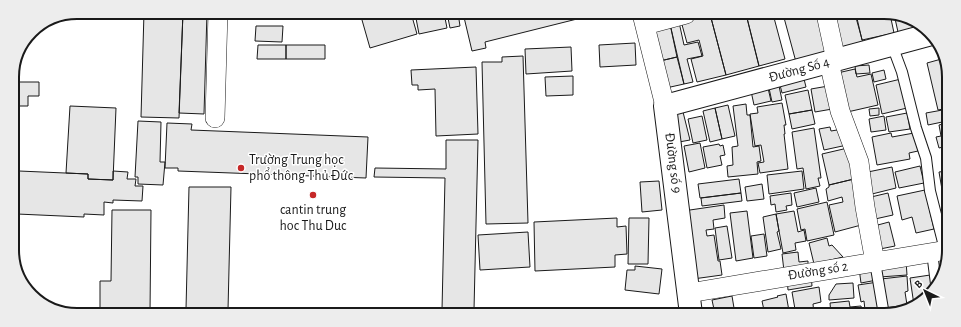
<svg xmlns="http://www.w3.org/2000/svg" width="961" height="327" font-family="'Alegreya Sans',sans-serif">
  <rect width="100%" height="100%" fill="#fff"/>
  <path fill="#e6e6e6" stroke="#1a1a1a" d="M 144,12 L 183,12 L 179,118 L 141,117 Z
    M 183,12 L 207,12 L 204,114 L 179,113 Z
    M 360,13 L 411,13 L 417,34 L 370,48 Z
    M 415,13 L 444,13 L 447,28 L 419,34 Z
    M 447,13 L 458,13 L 460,26 L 450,28 Z
    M 463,13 L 575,13 L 577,19 L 485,42 L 486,48 L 472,51 Z
    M 710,14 L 746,14 L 759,66 L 726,75 Z
    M 710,14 L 726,75 L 697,82 L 691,59 L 703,56 L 699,40 L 687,43 L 681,21 Z
    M 746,14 L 773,14 L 785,59 L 759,66 Z
    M 783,14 L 819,14 L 830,53 L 796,62 Z
    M 829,14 L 855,14 L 863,43 L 839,50 Z
    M 856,14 L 890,14 L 894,33 L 862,40 Z
    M 894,14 L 901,14 L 921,27 L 898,32 Z
    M 679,22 L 684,45 L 698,42 L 702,56 L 687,59 L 693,82 L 684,84 L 670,24 Z
    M 670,24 L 677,57 L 660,61 L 652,28 Z
    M 256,26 L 283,26 L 282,42 L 255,41 Z
    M 635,43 L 636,65 L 600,67 L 599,45 Z
    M 258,45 L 286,45 L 286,59 L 257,59 Z
    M 286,45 L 325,45 L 325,59 L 286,59 Z
    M 571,47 L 572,71 L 526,74 L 525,49 Z
    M 523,56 L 528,223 L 486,224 L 482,62 L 502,62 L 502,57 Z
    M 677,57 L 684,84 L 666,88 L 660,61 Z
    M 945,58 L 948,64 L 948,108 L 938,110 L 927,63 Z
    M 869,65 L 870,73 L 856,74 L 855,66 Z
    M 476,67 L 478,134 L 436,136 L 435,89 L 418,90 L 418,85 L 412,85 L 411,70 Z
    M 855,69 L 857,77 L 871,74 L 878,105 L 843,113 L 833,74 Z
    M 884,70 L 886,79 L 874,82 L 872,73 Z
    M 12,73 L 19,73 L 19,82 L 39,82 L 39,96 L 28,96 L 28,106 L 19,106 L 19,124 L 12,124 Z
    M 573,76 L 573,95 L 546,96 L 545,77 Z
    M 804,79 L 806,87 L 782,93 L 780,85 Z
    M 901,79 L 907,108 L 882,114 L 876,85 Z
    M 834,85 L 838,108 L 815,112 L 811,89 Z
    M 779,86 L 782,100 L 772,102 L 769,88 Z
    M 768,88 L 771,101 L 754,105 L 751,91 Z
    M 808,90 L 812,110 L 789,114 L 785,95 Z
    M 782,103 L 786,125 L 784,125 L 785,134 L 784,134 L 788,169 L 760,173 L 758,163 L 764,162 L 761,145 L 755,146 L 750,114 L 758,113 L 757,107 Z
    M 746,104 L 747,115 L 750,115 L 753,147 L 759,146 L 761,161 L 757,162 L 758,174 L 728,177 L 727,166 L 733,165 L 732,147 L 738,146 L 733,106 Z
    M 728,105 L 735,136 L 722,139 L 715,108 Z
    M 70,106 L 116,108 L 113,180 L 88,179 L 88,174 L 66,173 Z
    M 715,108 L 722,139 L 710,142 L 703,111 Z
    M 879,108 L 879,115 L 870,116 L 869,109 Z
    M 948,109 L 947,121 L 928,125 L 926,113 Z
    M 812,110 L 815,124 L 792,129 L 789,114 Z
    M 683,112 L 690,140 L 679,142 L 672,115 Z
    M 907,113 L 910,129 L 889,132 L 886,117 Z
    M 702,116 L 707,140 L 693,143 L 688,119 Z
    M 884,116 L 886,130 L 871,132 L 869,119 Z
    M 138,121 L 161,122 L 160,162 L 165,162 L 163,185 L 138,184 L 138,177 L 135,177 Z
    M 167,123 L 192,124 L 191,130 L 368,137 L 366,178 L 178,171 L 178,168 L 165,168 Z
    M 947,123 L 947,146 L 939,148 L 936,137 L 941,136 L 939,125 Z
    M 830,127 L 831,131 L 843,129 L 847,145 L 824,150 L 819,129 Z
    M 814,128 L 821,178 L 818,178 L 820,186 L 806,189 L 803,168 L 797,169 L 792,132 Z
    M 891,133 L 892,137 L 914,133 L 918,151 L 909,153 L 910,159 L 877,165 L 872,137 Z
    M 446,140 L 478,140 L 474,310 L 442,310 L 445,178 L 374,177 L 375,168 L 446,169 Z
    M 700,143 L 705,168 L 689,172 L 684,146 Z
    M 719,144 L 720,146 L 723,145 L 725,155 L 720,156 L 722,165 L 707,168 L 703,147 Z
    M 852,147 L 854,179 L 829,185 L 822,154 Z
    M 947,149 L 947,168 L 945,169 L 942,150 Z
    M 920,166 L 924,183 L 899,188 L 895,172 Z
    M 892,167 L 896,188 L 868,195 L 863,173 Z
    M 19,171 L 88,174 L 88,179 L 113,180 L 113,171 L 128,172 L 127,179 L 136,179 L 135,186 L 143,186 L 142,201 L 113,200 L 113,203 L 104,202 L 104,215 L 84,214 L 84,217 L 17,214 Z
    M 802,171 L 804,189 L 769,194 L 767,175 Z
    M 947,171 L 947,219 L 939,172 Z
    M 13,175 L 16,175 L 16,215 L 13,215 Z
    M 739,179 L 741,193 L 700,198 L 698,184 Z
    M 854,179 L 865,224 L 835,232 L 829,205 L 843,202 L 842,197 L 828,201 L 826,189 L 829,187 L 829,185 Z
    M 659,181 L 662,210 L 642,212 L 640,182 Z
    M 762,184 L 764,199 L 747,201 L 745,187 Z
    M 189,187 L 231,187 L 228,310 L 186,309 Z
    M 816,188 L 819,202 L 797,207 L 794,193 Z
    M 925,190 L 934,229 L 916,233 L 912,217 L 902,220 L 897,196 Z
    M 741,193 L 742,201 L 702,206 L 701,198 Z
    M 791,193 L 792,205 L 786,206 L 787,210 L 776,212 L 775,204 L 771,205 L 770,196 Z
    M 888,193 L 893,215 L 875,219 L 871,197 Z
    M 827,202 L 834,235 L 807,241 L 805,229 L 801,230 L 797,209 Z
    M 724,205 L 725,218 L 713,220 L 714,229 L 706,230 L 707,236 L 714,235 L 718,261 L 720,261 L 722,275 L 693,279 L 683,211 Z
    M 112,210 L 151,210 L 150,313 L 111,313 L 111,310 L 100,310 L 100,281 L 111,281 Z
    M 747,211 L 753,258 L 736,261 L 730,213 Z
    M 794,211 L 798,232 L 804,230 L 806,241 L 795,243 L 796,250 L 783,253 L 776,214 Z
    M 776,214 L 779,231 L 777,232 L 781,249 L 768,252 L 763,217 Z
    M 617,218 L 617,227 L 626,226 L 627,254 L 615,255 L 615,267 L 535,271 L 534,222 Z
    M 629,218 L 649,218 L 648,264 L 628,264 Z
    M 889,222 L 895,246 L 880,249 L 874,226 Z
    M 727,226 L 732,258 L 719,260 L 715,228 Z
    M 528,232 L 530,267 L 480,270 L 478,235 Z
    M 764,234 L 767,256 L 754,258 L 751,236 Z
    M 827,238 L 829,246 L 832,245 L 843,257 L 814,264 L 809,243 Z
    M 798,252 L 799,262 L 808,261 L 808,267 L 784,271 L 782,254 Z
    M 906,261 L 907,275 L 880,277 L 879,264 Z
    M 875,265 L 877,280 L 861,283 L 859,268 Z
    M 635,266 L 662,269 L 659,294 L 625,290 L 627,270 L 635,270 Z
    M 937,274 L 938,280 L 924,301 L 914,305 L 910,278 Z
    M 811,275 L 812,286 L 788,290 L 787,279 Z
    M 907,276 L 908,291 L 905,292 L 907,305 L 884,308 L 881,279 Z
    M 878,282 L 882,307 L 865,310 L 864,301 L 861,302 L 858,285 Z
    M 853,283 L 854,298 L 829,300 L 829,295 L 836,284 Z
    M 819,287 L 821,302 L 813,304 L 814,315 L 796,315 L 792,292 Z
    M 786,294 L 789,311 L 791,311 L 792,315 L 765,315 L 762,301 L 778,297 L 777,296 Z
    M 732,296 L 735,314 L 715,314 L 712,300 Z
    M 849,301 L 850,307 L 861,306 L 863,315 L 831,315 L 830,303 Z
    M 190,309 L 228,310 L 228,313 L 190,313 Z
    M 442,310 L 474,310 L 474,314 L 409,314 L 442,313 Z
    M 886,310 L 887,315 L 864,315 L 864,313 Z"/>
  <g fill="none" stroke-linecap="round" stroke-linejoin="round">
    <defs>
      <path id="lane" d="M 892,45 L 902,72 L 916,128 L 926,158 L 930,191 L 945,250
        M 932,252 L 936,284
        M 875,262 L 884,315"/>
      <path id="street" d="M 642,14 L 665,106
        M 826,14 L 836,60
        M 645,25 L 686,14
        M 829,62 L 840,111 L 859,162 L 865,207 L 875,262
        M 215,118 L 218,12
        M 689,293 L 947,250"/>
      <path id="secondary" d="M 691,314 L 665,106 L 932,34"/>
    </defs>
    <use href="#lane" stroke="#1a1a1a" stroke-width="12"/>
    <use href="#street" stroke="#1a1a1a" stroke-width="20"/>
    <use href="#secondary" stroke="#1a1a1a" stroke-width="24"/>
    <use href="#lane" stroke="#fff" stroke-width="10"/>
    <use href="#street" stroke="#fff" stroke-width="19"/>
    <use href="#secondary" stroke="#fff" stroke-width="22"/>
  </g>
  <g fill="#c62828" stroke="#fff" stroke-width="1.5">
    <circle cx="241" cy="168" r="4"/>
    <circle cx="313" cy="195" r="4"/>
  </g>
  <g text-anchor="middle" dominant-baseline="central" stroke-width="3" stroke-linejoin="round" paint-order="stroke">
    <g font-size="14" fill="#1a1a1a" stroke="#fff">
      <text transform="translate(799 70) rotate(-15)">Đường Số 4</text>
      <text transform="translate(673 163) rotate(83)">Đường số 9</text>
      <text transform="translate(818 271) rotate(-9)">Đường số 2</text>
    </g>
    <g font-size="14" fill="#1a1a1a" stroke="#fff" text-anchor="start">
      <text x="249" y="160">Trường Trung học<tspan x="249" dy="16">phổ thông Thủ Đức</tspan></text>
      <text x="313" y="210" text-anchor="middle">cantin trung<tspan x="313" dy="16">hoc Thu Duc</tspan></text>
    </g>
  </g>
  <path d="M0 0H961V327H0ZM77 19H884A58 58 0 0 1 942 77V250A58 58 0 0 1 884 308H77A58 58 0 0 1 19 250V77A58 58 0 0 1 77 19Z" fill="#ededed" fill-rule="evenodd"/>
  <path fill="none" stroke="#1a1a1a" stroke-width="2" d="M77 19H884A58 58 0 0 1 942 77V250A58 58 0 0 1 884 308H77A58 58 0 0 1 19 250V77A58 58 0 0 1 77 19Z"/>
  <g transform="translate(925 291) rotate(317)" stroke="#ffffff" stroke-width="3" paint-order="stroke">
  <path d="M0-3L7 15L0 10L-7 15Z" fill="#1a1a1a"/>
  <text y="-6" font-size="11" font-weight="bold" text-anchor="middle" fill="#1a1a1a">B</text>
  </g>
</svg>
